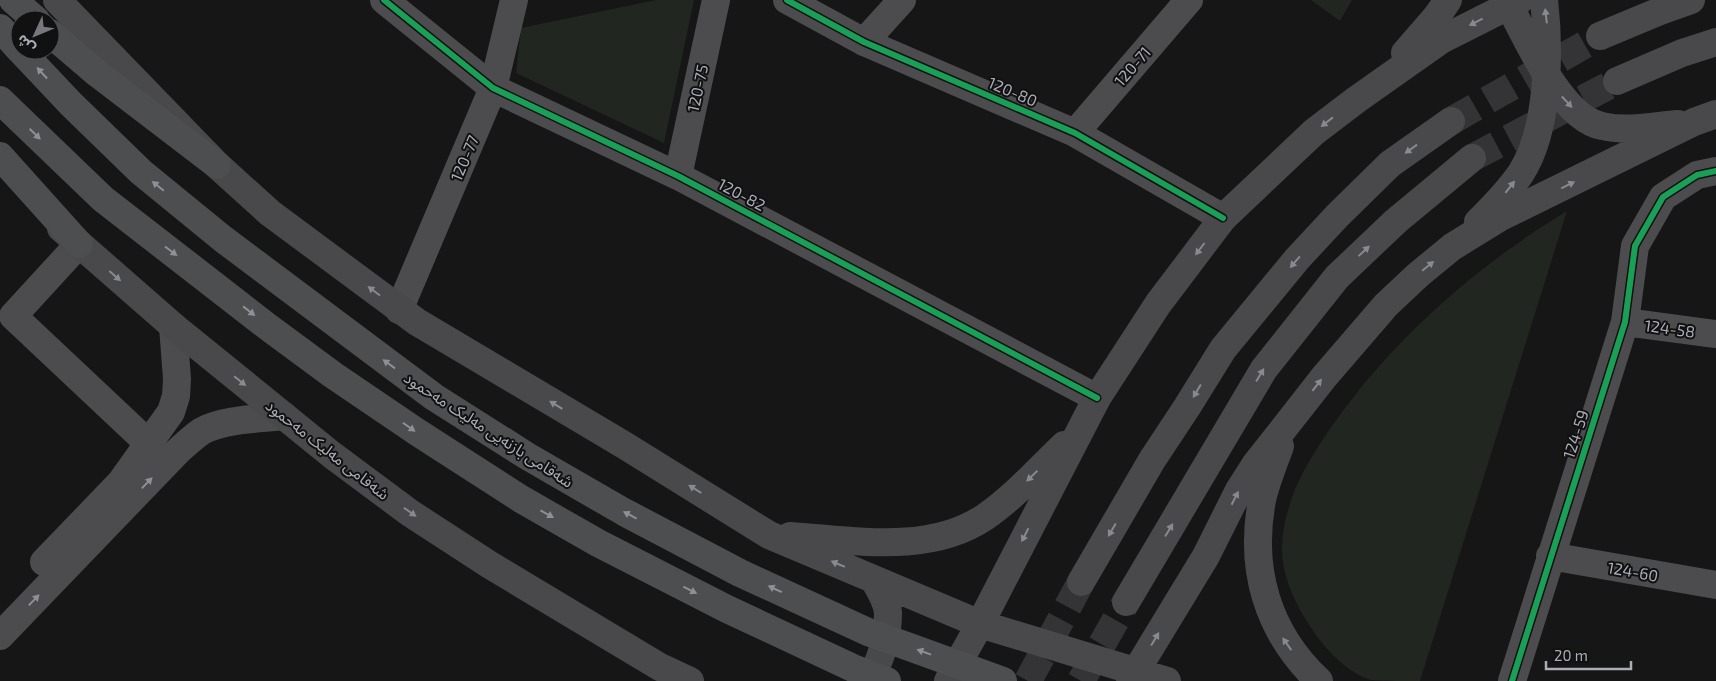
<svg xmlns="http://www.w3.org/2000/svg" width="1716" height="681" font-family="'Exo 2','Noto Sans Arabic',sans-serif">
  <rect width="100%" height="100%" fill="#161617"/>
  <path fill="#212621" d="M 656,0 L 694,0 L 664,143 L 516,73 L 521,28 Z
    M 1311,0 L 1352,0 L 1340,21 Z
    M 1567,211 L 1420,681 C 1408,681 1382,681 1371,680 C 1344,672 1320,643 1306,620 C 1293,599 1282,574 1282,549 C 1283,502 1306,463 1332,426 C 1393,339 1476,266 1567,211 Z"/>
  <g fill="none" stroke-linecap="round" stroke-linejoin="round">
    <path stroke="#343437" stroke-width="28" stroke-dasharray="28 14" stroke-linecap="butt" d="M 1451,121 L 1600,36
      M 1472,158 L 1617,81
      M 1028,681 L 1081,582
      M 1081,681 L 1126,602"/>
    <path stroke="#4c4c4f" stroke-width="28" d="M 384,0 L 493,88 L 678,176 L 1097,398
      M 787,0 L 864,42 L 1075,133 L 1223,218
      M 864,42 L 902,0
      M 1075,133 L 1189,0
      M 678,176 L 716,0
      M 79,244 L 13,316 L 148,443
      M 399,310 L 493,88 L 514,0
      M 1625,322 L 1716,334
      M 1550,556 L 1716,585
      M 44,562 L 121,482 L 171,412 L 176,396 L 177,379 L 173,326
      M 0,636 L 178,451 C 186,444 193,437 202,431 C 224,419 260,419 284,416
      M 1512,681 L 1625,322 L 1635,246 L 1663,197 L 1697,175 L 1716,171"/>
    <path stroke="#49494b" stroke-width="28" d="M 57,0 L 217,165 L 270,213 L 417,322 L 624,445 L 769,535 L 980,624 L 1167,681
      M 1508,0 L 1509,5 C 1527,39 1561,118 1602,126 C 1627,132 1653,126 1678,124
      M 1600,36 L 1660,11 L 1691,0
      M 1405,53 L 1437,16 L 1448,0
      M 1617,81 L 1682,53 L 1716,42
      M 1478,222 C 1493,207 1509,191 1521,173 C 1549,129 1550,51 1544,0
      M 61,228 L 173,326 L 332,455 L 410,513 L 490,565 L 660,667 L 690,681
      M 1280,446 C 1274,463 1266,482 1262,500 C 1249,569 1267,632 1319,681
      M 790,536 C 853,540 929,555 985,517 C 1014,497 1039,469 1064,445
      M 1081,582 L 1152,460 L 1187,407 L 1223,349 L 1297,259 L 1337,216 L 1390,164 L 1451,121
      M 1126,602 L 1264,369 L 1337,277 L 1396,221 L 1472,158
      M 868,681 C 881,662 888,636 888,613 C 887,601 880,590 874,580
      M 948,681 L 980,624 L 1097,398 L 1158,304 L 1223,218 L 1314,132 L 1356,100 L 1441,40 L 1520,0
      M 1130,681 L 1206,556 L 1239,490 L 1255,465 L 1324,377 L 1386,305 L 1418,275 L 1452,247 L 1499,218 L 1694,122 L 1716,114"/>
    <path stroke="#4d4e50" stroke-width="28" d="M 13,0 L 36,20
      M 0,28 L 20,50
      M 50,33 L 98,74 L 217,165
      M 20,50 L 71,104 L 141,172 L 223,239 L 434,397 L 527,456 L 624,512 L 740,573 L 868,632 L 1003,681
      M 0,100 L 103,199 L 268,327 L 333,375 L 417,432 L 521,499 L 598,543 L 727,609 L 853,668 L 887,681
      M 0,156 L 79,244"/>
    <defs>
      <path id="cycleway" d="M 384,0 L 493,88 L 678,176 L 1097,398
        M 787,0 L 864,42 L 1075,133 L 1223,218
        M 1512,681 L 1625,322 L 1635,246 L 1663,197 L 1697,175 L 1716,171"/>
    </defs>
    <use href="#cycleway" stroke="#111112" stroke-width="9"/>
    <use href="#cycleway" stroke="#1a9f57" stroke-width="6"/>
  </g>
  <defs><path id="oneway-solid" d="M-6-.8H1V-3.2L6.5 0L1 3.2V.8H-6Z" transform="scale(1.25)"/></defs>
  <g fill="#888a91">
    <use href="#oneway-solid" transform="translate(1546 16) rotate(-97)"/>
    <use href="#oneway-solid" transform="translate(1476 22) rotate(153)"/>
    <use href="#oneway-solid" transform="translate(1567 102) rotate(47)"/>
    <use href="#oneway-solid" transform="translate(1327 122) rotate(142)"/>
    <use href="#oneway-solid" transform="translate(1411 149) rotate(144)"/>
    <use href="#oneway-solid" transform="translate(1568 185) rotate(-26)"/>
    <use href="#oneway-solid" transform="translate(1510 187) rotate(-52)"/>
    <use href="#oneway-solid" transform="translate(1200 249) rotate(127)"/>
    <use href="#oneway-solid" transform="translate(1364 251) rotate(-43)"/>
    <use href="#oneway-solid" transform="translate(1295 262) rotate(131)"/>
    <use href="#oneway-solid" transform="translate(1428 266) rotate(-39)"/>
    <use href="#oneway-solid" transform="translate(115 276) rotate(41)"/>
    <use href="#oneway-solid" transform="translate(374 291) rotate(-143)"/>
    <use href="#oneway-solid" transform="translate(1260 375) rotate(-59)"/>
    <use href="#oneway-solid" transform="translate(240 381) rotate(39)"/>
    <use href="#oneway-solid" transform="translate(1317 385) rotate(-52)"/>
    <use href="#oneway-solid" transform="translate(1197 391) rotate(121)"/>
    <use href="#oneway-solid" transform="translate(556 405) rotate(-149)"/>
    <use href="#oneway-solid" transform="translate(1032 476) rotate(136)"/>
    <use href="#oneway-solid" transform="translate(695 489) rotate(-148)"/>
    <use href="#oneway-solid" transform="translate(1235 498) rotate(-63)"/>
    <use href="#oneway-solid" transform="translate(410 512) rotate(35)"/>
    <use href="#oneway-solid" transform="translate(1112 530) rotate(120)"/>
    <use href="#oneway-solid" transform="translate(1169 530) rotate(-59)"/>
    <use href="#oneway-solid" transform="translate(1025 535) rotate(117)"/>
    <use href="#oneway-solid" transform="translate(838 564) rotate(-157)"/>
    <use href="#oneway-solid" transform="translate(1155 639) rotate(-59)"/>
    <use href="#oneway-solid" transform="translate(1287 644) rotate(-125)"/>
  </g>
  <g fill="#8e9097">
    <use href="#oneway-solid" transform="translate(42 73) rotate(-133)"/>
    <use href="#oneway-solid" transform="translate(35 134) rotate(44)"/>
    <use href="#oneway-solid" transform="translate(158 186) rotate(-141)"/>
    <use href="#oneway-solid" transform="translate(171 251) rotate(37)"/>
    <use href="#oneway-solid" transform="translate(249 311) rotate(38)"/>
    <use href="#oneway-solid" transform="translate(389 364) rotate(-144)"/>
    <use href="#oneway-solid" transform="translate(409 427) rotate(35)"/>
    <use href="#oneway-solid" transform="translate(147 483) rotate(-46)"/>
    <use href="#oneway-solid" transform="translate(547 514) rotate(29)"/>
    <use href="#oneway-solid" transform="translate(630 515) rotate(-152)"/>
    <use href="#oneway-solid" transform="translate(775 589) rotate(-155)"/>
    <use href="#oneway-solid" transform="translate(690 590) rotate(27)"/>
    <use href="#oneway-solid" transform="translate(34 600) rotate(-46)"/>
    <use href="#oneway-solid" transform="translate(924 652) rotate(-160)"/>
  </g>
  <g text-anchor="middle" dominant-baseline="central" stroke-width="4" stroke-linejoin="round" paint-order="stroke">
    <g font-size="16" fill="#aaadb6" stroke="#111112">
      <text transform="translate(1132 66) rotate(-49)">120-71</text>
      <text transform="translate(697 88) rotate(-78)">120-75</text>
      <text transform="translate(1013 91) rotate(23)">120-80</text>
      <text transform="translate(464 158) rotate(-67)">120-77</text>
      <text transform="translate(742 194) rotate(28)">120-82</text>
      <text transform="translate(1670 328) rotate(8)">124-58</text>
      <text transform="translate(489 429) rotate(33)">شەقامی بازنەیی مەلیک مەحمود</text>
      <text transform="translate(1575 434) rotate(-72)">124-59</text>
      <text transform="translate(328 449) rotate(38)">شەقامی مەلیک مەحمود</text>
      <text transform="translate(1633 571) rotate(10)">124-60</text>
    </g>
  </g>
  <g transform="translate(35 35) rotate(226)"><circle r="24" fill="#111112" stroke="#4e4f54"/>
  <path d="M0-4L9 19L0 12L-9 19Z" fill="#76787e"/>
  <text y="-8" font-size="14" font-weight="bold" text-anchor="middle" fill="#aaadb6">ش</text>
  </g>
  <path d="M1546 661v8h85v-8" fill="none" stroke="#aaadb6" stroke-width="2.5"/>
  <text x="1554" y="661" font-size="15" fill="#aaadb6" stroke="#111112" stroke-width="4" paint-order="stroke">20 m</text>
</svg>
